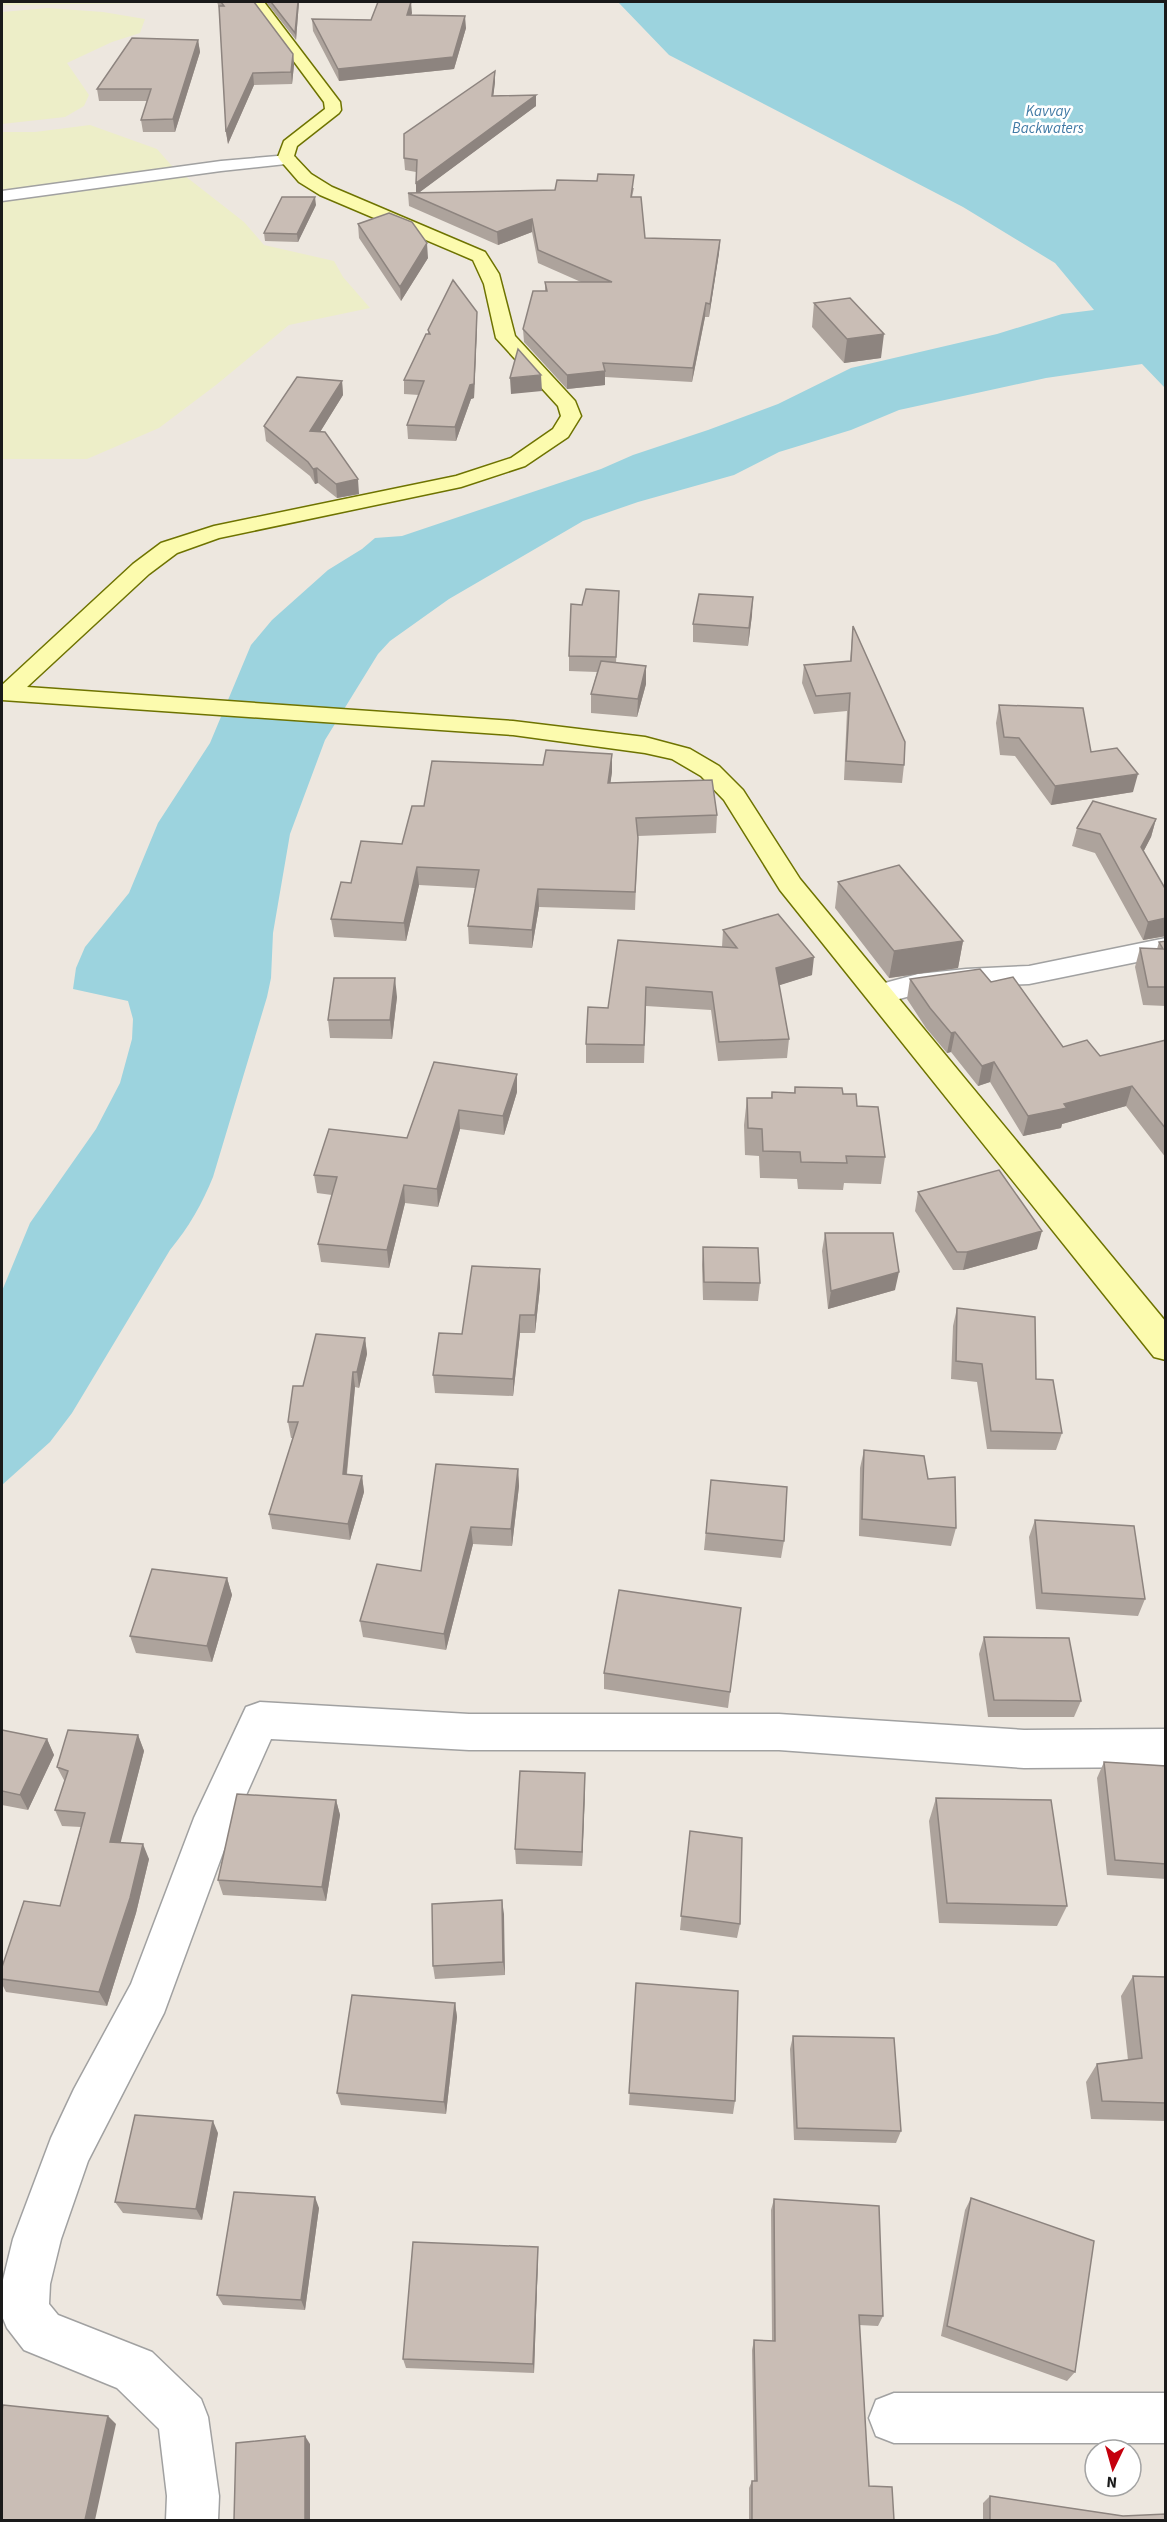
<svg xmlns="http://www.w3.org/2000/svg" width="1167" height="2522" font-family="'Source Sans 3',sans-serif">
  <rect width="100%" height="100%" fill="#ede7df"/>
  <path fill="#edeec8" d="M 2,2 L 225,2 L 2,5 Z
    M 48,8 L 103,12 L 145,19 L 140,33 L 112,42 L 67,63 L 89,95 L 84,106 L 65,117 L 2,124 L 2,12 Z
    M 90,125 L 157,149 L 171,165 L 244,222 L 264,245 L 334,261 L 343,277 L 370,308 L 289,325 L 216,385 L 159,428 L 87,459 L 2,459 L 2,132 L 35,132 Z"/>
  <path fill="#9cd3de" d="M 618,2 L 1165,2 L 1165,388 L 1142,364 L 1046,378 L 899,410 L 851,430 L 779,452 L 734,475 L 638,502 L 583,521 L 449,599 L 390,641 L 378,654 L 325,740 L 290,834 L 273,933 L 271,978 L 267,997 L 213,1177 C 202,1204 189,1227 170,1250 L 72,1413 L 50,1442 L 2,1485 L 2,1291 L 30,1223 L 96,1129 L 120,1083 L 132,1039 L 133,1019 L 128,1001 L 73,989 L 76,968 L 85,947 L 129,893 L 158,823 L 210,743 L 251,645 L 272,620 L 328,570 L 362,549 L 375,538 L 402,536 L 601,469 L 633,455 L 708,430 L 778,404 L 851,368 L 997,334 L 1062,314 L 1094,310 L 1055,263 L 963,207 L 669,55 Z"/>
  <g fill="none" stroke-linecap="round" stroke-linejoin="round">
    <defs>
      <path id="minor" d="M 289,155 L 295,157 L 297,160 L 295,163 L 221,171 L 2,201 L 2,191 L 221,161 Z
        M 1166,938 L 1166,956 L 1029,984 L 966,987 L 918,994 L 880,1004 L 870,1001 L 866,994 L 870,987 L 918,974 L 966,969 L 1029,966 Z
        M 260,1702 L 469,1714 L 779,1714 L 1024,1730 L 1166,1729 L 1166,1767 L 1024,1768 L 779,1750 L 469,1750 L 271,1739 L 235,1820 L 164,2013 L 88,2161 L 61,2239 L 50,2284 L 49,2304 L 58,2315 L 152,2352 L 201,2399 L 208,2417 L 219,2496 L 218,2520 L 166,2520 L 167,2496 L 159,2429 L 117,2388 L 24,2350 L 7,2328 L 2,2316 L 2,2284 L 13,2239 L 51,2138 L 74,2089 L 131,1984 L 194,1818 L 246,1707 Z
        M 894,2393 L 1166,2393 L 1166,2443 L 894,2443 L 876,2436 L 869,2418 L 876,2400 Z"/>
      <path id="secondary" d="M 250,2 L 264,2 L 340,102 L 341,110 L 339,113 L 297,146 L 294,156 L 311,174 L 332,187 L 485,252 L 499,274 L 515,336 L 575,401 L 581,416 L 568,437 L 525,466 L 461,487 L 219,538 L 177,553 L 149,574 L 27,687 L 513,721 L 645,737 L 690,749 L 719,766 L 743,790 L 800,879 L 1166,1322 L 1166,1360 L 1154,1357 L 780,890 L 724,800 L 701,776 L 672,759 L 645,753 L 513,735 L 2,700 L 2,685 L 133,564 L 161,543 L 214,526 L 456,476 L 511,458 L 553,429 L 561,416 L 558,406 L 496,338 L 484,284 L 473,260 L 320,195 L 299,182 L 280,160 L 278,157 L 284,141 L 325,109 L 324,102 Z"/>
    </defs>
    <use href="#minor" stroke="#a1a1a1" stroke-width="3"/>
    <use href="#secondary" stroke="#6e7300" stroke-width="3"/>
    <use href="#minor" fill="#fff" fill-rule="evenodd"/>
    <use href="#secondary" fill="#fcfbae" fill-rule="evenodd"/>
  </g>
  <path fill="#ada39c" d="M 217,2 L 254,2 L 293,54 L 294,65 L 292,84 L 254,85 L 228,144 L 226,132 L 219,8 Z
    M 266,2 L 299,2 L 296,40 Z
    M 412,13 L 411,15 L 466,28 L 454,69 L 339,81 L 313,31 L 312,19 L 371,20 Z
    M 198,40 L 200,52 L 175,132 L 143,132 L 141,120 L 147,101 L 99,101 L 97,89 Z
    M 495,71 L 495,82 L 493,96 L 536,95 L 536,106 L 418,193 L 634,188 L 632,197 L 645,238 L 720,240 L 719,253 L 709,317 L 705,317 L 692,382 L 605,377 L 605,385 L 567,389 L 524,342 L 523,329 L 545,291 L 545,282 L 581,282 L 538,263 L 532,232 L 498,245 L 409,206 L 408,193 L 416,193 L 416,172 L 405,170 L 404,158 Z
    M 316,205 L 298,242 L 265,241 L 264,233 Z
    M 358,224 L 428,258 L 401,301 L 359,238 Z
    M 814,303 L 881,358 L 844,363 L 812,327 Z
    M 477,312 L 477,325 L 474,398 L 471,399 L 456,441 L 408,439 L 407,425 L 419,395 L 404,394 L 404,380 L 428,334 L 428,330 Z
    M 342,381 L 343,395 L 320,432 L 359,494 L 337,498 L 318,483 L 315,484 L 310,476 L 266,441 L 264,426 Z
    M 619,591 L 616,663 L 646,666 L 646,684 L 637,717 L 591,713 L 591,694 L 597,672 L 569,671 L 569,656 L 582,605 Z
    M 752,615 L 748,646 L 693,642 L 693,624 Z
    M 853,626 L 904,765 L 902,783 L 844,780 L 847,711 L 814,714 L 802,683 L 804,665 L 850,661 Z
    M 999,705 L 1091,752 L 1133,792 L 1051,805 L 1015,756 L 1000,755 L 996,723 Z
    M 612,754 L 612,772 L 610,783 L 717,815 L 716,833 L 638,836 L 635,910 L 539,907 L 532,948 L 469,944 L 468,926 L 475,888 L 419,885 L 406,941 L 334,937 L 331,919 L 351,883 L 402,844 L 424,806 L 543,765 Z
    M 1156,819 L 1151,837 L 1143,852 L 1166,890 L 1166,936 L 1143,940 L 1095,853 L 1072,846 L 1077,828 Z
    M 838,882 L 963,941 L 958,968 L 889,978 L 835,908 Z
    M 723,930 L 812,975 L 779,985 L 789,1039 L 787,1058 L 718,1061 L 711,1010 L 646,1006 L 644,1063 L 586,1063 L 586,1044 L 608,1008 L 722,947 Z
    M 1166,941 L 1166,1006 L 1143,1005 L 1135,967 L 1140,948 L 1157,949 L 1159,942 Z
    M 910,979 L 991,982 L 1063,1047 L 1100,1056 L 1166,1040 L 1166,1158 L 1126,1106 L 1062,1124 L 1061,1128 L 1023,1136 L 990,1082 L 978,1086 L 951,1052 L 947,1053 L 926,1028 L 907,999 Z
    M 397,997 L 392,1039 L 330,1038 L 328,1020 Z
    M 434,1062 L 517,1092 L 504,1135 L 460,1129 L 438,1207 L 405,1203 L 389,1268 L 321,1262 L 318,1244 L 332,1195 L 317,1193 L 314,1175 L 407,1138 Z
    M 795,1087 L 843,1094 L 857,1106 L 885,1157 L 881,1184 L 844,1183 L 843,1190 L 798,1189 L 797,1179 L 760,1178 L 759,1156 L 745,1155 L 744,1125 L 747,1098 L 771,1098 L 772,1092 L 794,1093 Z
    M 918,1192 L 1037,1249 L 963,1270 L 953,1270 L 915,1211 Z
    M 825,1233 L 895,1290 L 828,1309 L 822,1251 Z
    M 703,1247 L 760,1283 L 758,1301 L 703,1300 L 702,1265 Z
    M 540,1269 L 540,1287 L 535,1333 L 520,1333 L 513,1396 L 435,1393 L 433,1375 L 462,1334 Z
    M 957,1308 L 1062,1433 L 1056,1450 L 987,1449 L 977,1382 L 951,1379 L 953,1326 Z
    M 365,1338 L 367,1354 L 359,1388 L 355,1387 L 347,1474 L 362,1476 L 364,1492 L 350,1540 L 272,1529 L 269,1514 L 293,1438 L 291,1438 L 288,1422 L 303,1386 Z
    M 864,1450 L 928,1479 L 956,1528 L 951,1546 L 859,1536 L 860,1468 Z
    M 518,1469 L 519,1486 L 512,1546 L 473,1544 L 446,1650 L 363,1637 L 360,1621 L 421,1571 Z
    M 711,1480 L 784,1541 L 781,1558 L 704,1550 Z
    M 1035,1520 L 1145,1599 L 1138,1616 L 1036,1609 L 1029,1537 Z
    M 227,1578 L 232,1595 L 212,1662 L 136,1653 L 130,1636 Z
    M 741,1608 L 728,1708 L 604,1689 L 604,1673 Z
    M 984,1637 L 1081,1701 L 1074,1717 L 988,1717 L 979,1654 Z
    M 2,1730 L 47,1739 L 54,1755 L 28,1810 L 2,1805 Z
    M 138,1735 L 144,1751 L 120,1843 L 149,1859 L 136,1913 L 107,2006 L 6,1992 L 2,1984 L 2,1967 L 60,1906 L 81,1827 L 62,1826 L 55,1810 L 65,1782 L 57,1767 Z
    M 1104,1762 L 1166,1766 L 1166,1879 L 1107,1875 L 1097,1778 Z
    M 585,1789 L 582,1866 L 516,1864 L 515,1849 Z
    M 936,1798 L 1067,1906 L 1057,1926 L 939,1923 L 929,1821 Z
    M 336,1800 L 340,1815 L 326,1901 L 223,1895 L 218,1880 Z
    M 690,1831 L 740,1924 L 737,1938 L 680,1930 Z
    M 502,1900 L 505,1975 L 435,1979 L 433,1966 Z
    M 1133,1976 L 1166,1977 L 1166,2121 L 1091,2119 L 1086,2082 L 1097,2064 L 1128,2060 L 1121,1996 Z
    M 636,1983 L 735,2101 L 733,2114 L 629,2105 Z
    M 455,2003 L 457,2017 L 446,2114 L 341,2105 L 337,2093 Z
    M 793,2036 L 901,2131 L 896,2143 L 794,2140 L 790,2049 Z
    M 218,2133 L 202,2220 L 123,2213 L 115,2202 Z
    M 971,2198 L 1075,2372 L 1067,2381 L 941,2336 L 965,2210 Z
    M 774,2199 L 883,2316 L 878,2326 L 859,2325 L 869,2486 L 894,2520 L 749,2520 L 749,2488 L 752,2481 L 754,2481 L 752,2350 L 754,2340 L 772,2341 L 771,2210 Z
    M 319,2208 L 305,2310 L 223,2305 L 217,2295 Z
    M 538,2257 L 534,2373 L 406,2368 L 403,2359 Z
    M 990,2496 L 1123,2516 L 1166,2520 L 983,2520 L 983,2503 Z"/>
  <path fill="#8d847f" d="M 298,2 L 299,2 L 296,40 L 295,33 Z
    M 411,2 L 412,13 L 408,27 L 407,15 Z
    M 465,16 L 466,28 L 454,69 L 339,81 L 338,69 Z
    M 198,40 L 200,52 L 175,132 L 173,119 Z
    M 293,54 L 294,65 L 292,84 L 291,72 Z
    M 495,71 L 495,82 L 492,107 L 492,96 Z
    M 253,73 L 254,85 L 228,144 L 226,132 Z
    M 536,95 L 536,106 L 416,195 L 416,183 Z
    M 315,197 L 316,205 L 298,242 L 297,234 Z
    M 532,219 L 532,232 L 498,245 L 497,232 Z
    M 720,240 L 719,253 L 709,317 L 710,304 Z
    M 427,243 L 428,258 L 401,301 L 400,287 Z
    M 706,303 L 705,317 L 692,382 L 693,368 Z
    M 477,312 L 477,325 L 474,398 L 471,399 L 456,441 L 455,427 Z
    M 884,334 L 881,358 L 844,363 L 847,339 Z
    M 605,371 L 605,385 L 567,389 L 567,375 Z
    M 541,375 L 542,391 L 511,394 L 510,378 Z
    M 342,381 L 343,395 L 312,445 L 310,431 Z
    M 317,468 L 318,483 L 315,484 L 313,469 Z
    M 358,479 L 359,494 L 337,498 L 336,484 Z
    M 753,597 L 752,615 L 748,646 L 749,628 Z
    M 646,666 L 646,684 L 637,717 L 638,699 Z
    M 612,754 L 612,772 L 608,801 L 608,783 Z
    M 1138,774 L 1133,792 L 1051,805 L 1055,786 Z
    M 1156,819 L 1151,837 L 1136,866 L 1141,847 Z
    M 417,867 L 419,885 L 406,941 L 404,923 Z
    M 538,889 L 539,907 L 532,948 L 532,930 Z
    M 1166,918 L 1166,936 L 1143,940 L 1148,922 Z
    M 963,941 L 958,968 L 889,978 L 894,951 Z
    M 814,957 L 812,975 L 774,987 L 776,968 Z
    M 395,978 L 397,997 L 392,1039 L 390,1020 Z
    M 955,1032 L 951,1052 L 947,1053 L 951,1033 Z
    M 994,1062 L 990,1082 L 978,1086 L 982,1066 Z
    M 517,1074 L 517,1092 L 504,1135 L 503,1116 Z
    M 1132,1086 L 1126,1106 L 1062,1124 L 1061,1128 L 1023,1136 L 1028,1116 L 1064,1104 Z
    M 459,1110 L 460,1129 L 438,1207 L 437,1189 Z
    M 404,1185 L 405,1203 L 389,1268 L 387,1250 Z
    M 1042,1231 L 1037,1249 L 963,1270 L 967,1252 Z
    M 540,1269 L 540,1287 L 535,1333 L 535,1315 Z
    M 899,1272 L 895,1290 L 828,1309 L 831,1291 Z
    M 520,1315 L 520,1333 L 513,1396 L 513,1379 Z
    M 365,1338 L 367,1354 L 359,1388 L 357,1372 Z
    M 353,1372 L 355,1387 L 345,1489 L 343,1474 Z
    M 518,1469 L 519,1486 L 512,1546 L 511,1529 Z
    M 362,1476 L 364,1492 L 350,1540 L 348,1524 Z
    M 471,1527 L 473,1544 L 446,1650 L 444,1634 Z
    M 227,1578 L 232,1595 L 212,1662 L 207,1646 Z
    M 138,1735 L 144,1751 L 117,1857 L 110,1842 Z
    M 47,1739 L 54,1755 L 28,1810 L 20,1795 Z
    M 585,1773 L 585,1789 L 582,1866 L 582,1852 Z
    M 336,1800 L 340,1815 L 326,1901 L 322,1887 Z
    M 143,1844 L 149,1859 L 136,1913 L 107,2006 L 99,1992 Z
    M 502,1900 L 504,1914 L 505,1975 L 503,1962 Z
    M 455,2003 L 457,2017 L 446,2114 L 444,2102 Z
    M 213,2121 L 218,2133 L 202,2220 L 196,2209 Z
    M 315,2197 L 319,2208 L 305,2310 L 301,2300 Z
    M 538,2247 L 538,2257 L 534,2373 L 533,2364 Z
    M 108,2416 L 116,2424 L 95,2520 L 85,2520 Z
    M 305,2436 L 310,2444 L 310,2520 L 305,2520 Z"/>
  <path fill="#c9bdb5" stroke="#8d847f" stroke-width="1.5" d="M 221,2 L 254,2 L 293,54 L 291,72 L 253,73 L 226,132 L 219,6 L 224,6 Z
    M 271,2 L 298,2 L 295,33 Z
    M 378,2 L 411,2 L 407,15 L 465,16 L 453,57 L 338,69 L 312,19 L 371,20 Z
    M 132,38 L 198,40 L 173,119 L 141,120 L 151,89 L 97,89 Z
    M 495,71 L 492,96 L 536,95 L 416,183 L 417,160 L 404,158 L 404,134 Z
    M 598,174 L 634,175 L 631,197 L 641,197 L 645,238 L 720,240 L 710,304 L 706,303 L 693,368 L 603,363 L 605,371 L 567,375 L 523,329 L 533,291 L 547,291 L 545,282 L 612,282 L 538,250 L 532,219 L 497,232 L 408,193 L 555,190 L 557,180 L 597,181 Z
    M 282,197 L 315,197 L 297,234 L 264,233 Z
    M 389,213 L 412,222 L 427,243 L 400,287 L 358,224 Z
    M 453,280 L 477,312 L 474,384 L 470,385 L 455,427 L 407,425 L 424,381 L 404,380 L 426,334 L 430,334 L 428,330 Z
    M 850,298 L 884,334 L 847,339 L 814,303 Z
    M 518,349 L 541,375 L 510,378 Z
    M 297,377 L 342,381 L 310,431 L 325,432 L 358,479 L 336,484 L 317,468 L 313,469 L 308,462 L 264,426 Z
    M 586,589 L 619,591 L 616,657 L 569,656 L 571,604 L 582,605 Z
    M 699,594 L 753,597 L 749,628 L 693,624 Z
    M 853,626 L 905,742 L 904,765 L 846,761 L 850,693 L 816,696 L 804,665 L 851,661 Z
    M 601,661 L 646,666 L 638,699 L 591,694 Z
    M 999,705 L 1083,708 L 1091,752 L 1117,748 L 1138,774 L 1055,786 L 1019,738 L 1004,737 Z
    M 546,750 L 612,754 L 608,783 L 712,780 L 717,815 L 636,818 L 638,838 L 635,892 L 538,889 L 532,930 L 468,926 L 479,870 L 417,867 L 404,923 L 331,919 L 341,882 L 351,883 L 361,841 L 402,844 L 412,806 L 424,806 L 432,761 L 543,765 Z
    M 1093,801 L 1156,819 L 1141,847 L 1166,890 L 1166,918 L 1148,922 L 1100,834 L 1077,828 Z
    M 899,865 L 963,941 L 894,951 L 838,882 Z
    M 778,914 L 814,957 L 776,968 L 789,1039 L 719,1042 L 712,992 L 646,987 L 644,1045 L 586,1044 L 588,1007 L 608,1008 L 618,940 L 737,948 L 723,930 Z
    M 1166,941 L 1166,987 L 1148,987 L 1140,948 L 1163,949 L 1159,942 Z
    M 980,969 L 991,982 L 1013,977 L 1063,1047 L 1087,1040 L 1100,1056 L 1166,1040 L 1166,1129 L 1132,1086 L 1064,1104 L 1067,1108 L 1028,1116 L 994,1062 L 982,1066 L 955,1032 L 951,1033 L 930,1008 L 910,979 Z
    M 334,978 L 395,978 L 390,1020 L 328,1020 Z
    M 434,1062 L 517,1074 L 503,1116 L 459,1110 L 437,1189 L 404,1185 L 387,1250 L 318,1244 L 337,1177 L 314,1175 L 329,1129 L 407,1138 Z
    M 795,1087 L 842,1088 L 843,1094 L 856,1094 L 857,1106 L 878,1107 L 885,1157 L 846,1156 L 847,1163 L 801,1162 L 800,1152 L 763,1151 L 762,1129 L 748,1128 L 747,1098 L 772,1098 L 772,1092 L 795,1093 Z
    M 999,1170 L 1042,1231 L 967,1252 L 957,1252 L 918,1192 Z
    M 825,1233 L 893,1233 L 899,1272 L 831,1291 Z
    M 703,1247 L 758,1248 L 760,1283 L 704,1282 Z
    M 472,1266 L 540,1269 L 535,1315 L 520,1315 L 513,1379 L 433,1375 L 439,1333 L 462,1334 Z
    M 957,1308 L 1035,1317 L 1036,1379 L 1053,1380 L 1062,1433 L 991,1431 L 982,1364 L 956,1361 Z
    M 316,1334 L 365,1338 L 357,1372 L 353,1372 L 343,1474 L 362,1476 L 348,1524 L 269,1514 L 298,1422 L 288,1422 L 293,1386 L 303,1386 Z
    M 864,1450 L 924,1456 L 928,1479 L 955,1477 L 956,1528 L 862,1519 Z
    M 436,1464 L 518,1469 L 511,1529 L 471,1527 L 444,1634 L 360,1621 L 377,1564 L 421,1571 Z
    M 711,1480 L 787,1487 L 784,1541 L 706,1533 Z
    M 1035,1520 L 1134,1526 L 1145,1599 L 1042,1593 Z
    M 152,1569 L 227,1578 L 207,1646 L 130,1636 Z
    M 619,1590 L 741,1608 L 730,1692 L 604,1673 Z
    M 984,1637 L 1069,1638 L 1081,1701 L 994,1700 Z
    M 2,1730 L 47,1739 L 20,1795 L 2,1791 Z
    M 68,1730 L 138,1735 L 110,1842 L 143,1844 L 130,1898 L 99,1992 L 2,1979 L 2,1967 L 24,1901 L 60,1906 L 85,1813 L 55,1810 L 68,1771 L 57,1767 Z
    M 1104,1762 L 1166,1766 L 1166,1864 L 1115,1860 Z
    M 520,1771 L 585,1773 L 582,1852 L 515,1849 Z
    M 237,1794 L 336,1800 L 322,1887 L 218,1880 Z
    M 936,1798 L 1051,1800 L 1067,1906 L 947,1903 Z
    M 690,1831 L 742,1838 L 740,1924 L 681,1916 Z
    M 502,1900 L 503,1962 L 433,1966 L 432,1904 Z
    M 1133,1976 L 1166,1977 L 1166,2103 L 1102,2101 L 1097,2064 L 1142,2058 Z
    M 636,1983 L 738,1991 L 735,2101 L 629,2093 Z
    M 352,1995 L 455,2003 L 444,2102 L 337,2093 Z
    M 793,2036 L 894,2038 L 901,2131 L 797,2128 Z
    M 135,2115 L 213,2121 L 196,2209 L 115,2202 Z
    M 234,2192 L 315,2197 L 301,2300 L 217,2295 Z
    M 971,2198 L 1094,2241 L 1075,2372 L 947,2326 Z
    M 774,2199 L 879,2206 L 883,2316 L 859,2315 L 869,2486 L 892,2487 L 894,2520 L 752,2520 L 752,2481 L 757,2481 L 754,2340 L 775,2341 Z
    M 413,2242 L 538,2247 L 533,2364 L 403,2359 Z
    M 3,2405 L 108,2416 L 85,2520 L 2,2520 L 2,2411 Z
    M 305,2436 L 305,2520 L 234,2520 L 236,2443 Z
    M 990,2496 L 1123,2516 L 1166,2514 L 1166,2520 L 990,2520 Z"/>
  <g text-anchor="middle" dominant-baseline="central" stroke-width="5" stroke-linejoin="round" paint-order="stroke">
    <g font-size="15" font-style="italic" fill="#417aa5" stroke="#fff">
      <text x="1048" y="111">Kavvay<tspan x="1048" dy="17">Backwaters</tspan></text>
    </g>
  </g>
  <rect width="1167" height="2522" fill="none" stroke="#1a1a1a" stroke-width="6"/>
  <g transform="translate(1113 2468) rotate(185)"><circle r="28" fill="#ffffff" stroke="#a3a3a3" stroke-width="1.5"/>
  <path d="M0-4.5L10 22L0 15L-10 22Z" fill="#c5000d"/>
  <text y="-9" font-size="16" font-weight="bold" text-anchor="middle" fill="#1a1a1a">N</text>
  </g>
</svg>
